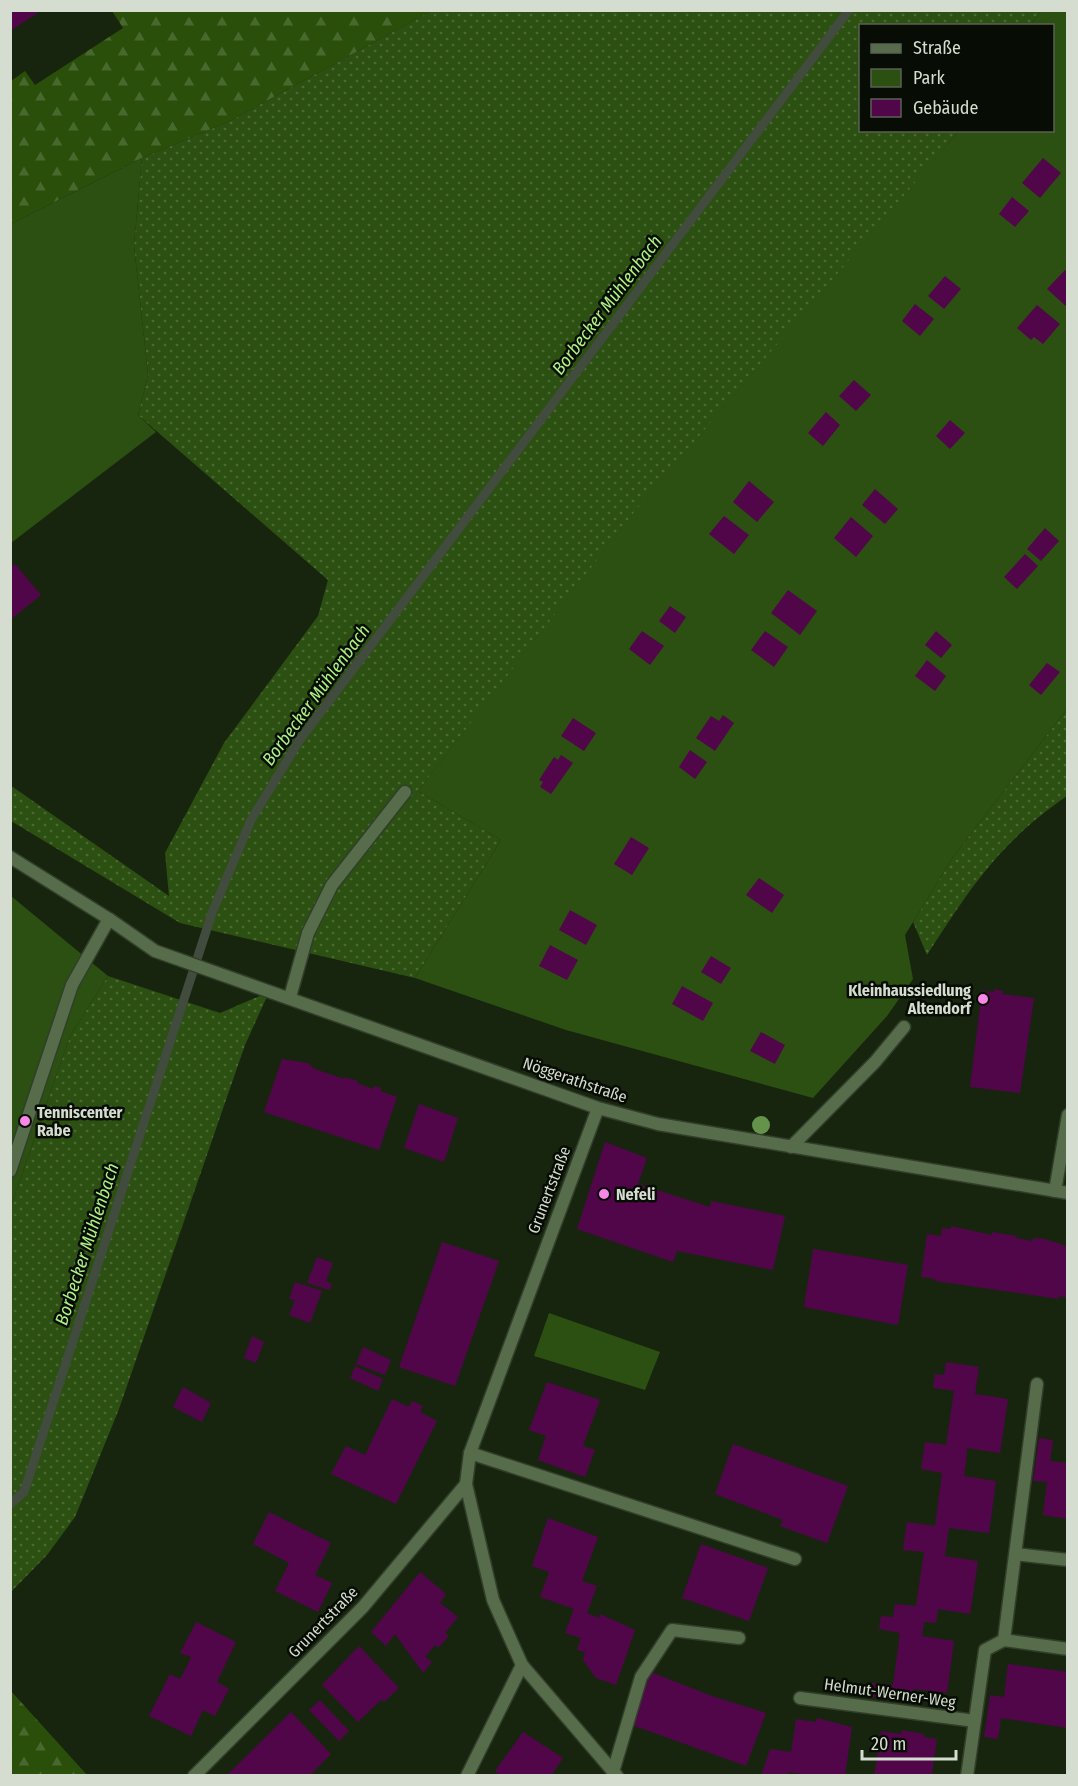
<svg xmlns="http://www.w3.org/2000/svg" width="1078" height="1786" font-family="'Fira Sans Condensed',sans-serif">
  <defs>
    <pattern id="grass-dots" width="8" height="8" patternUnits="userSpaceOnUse" patternTransform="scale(1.5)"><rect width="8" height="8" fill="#2c5011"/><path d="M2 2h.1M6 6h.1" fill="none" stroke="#4a6933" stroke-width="1.8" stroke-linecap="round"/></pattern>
    <pattern id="forest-firs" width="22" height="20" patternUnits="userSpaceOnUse" patternTransform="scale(1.5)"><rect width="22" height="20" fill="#2a4f0b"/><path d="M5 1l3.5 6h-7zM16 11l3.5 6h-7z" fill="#48682e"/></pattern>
  </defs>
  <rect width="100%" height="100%" fill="#17250f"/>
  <path fill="url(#grass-dots)" d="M 431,11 L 1041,11 L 1031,25 L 860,26 L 860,130 L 959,131 L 585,578 L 418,791 L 501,840 L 415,978 L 180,923 L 11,821 L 10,785 L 169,896 L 165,853 L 224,743 L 318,616 L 328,580 L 138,415 L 148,375 L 134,245 L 142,158 L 230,121 Z
    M 1067,709 L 1067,796 C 1000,842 970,888 927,955 L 913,922 L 953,857 Z
    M 108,976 L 220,1013 L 269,992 L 245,1045 L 119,1409 L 75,1517 L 47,1555 L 11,1592 L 11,1206 L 70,1036 Z"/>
  <path fill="url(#forest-firs)" d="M 112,11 L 431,11 L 230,121 L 142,158 L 11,224 L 11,81 L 25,71 L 35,85 L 123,28 Z
    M 10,1691 L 11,1691 L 87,1775 L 11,1775 Z"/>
  <path fill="#2c5011" d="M 1041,11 L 1067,11 L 1067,709 L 953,857 L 905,935 L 913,979 L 887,1016 L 813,1098 L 566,1030 L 415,978 L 501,840 L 418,791 L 635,511 L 959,131 L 1052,130 L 1052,26 L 1031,25 Z
    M 142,158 L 134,245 L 148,375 L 138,415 L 156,432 L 11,543 L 11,224 Z
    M 11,896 L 108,976 L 70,1036 L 11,1206 Z
    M 549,1313 L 660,1352 L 645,1390 L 534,1356 Z"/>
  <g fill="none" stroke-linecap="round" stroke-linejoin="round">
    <path stroke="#414b3e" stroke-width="9" d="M 10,1504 L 24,1492 L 212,913 L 251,820 L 299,741 L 849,10"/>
  </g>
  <path fill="#51064a" d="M 10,10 L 42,10 L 10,31 Z
    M 1043,158 L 1061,173 L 1040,198 L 1022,183 Z
    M 1012,197 L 1029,211 L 1015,227 L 999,214 Z
    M 1065,270 L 1068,272 L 1068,308 L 1047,289 Z
    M 945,276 L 961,289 L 944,309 L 928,296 Z
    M 915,304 L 934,319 L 920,336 L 902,321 Z
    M 1037,305 L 1060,324 L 1043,344 L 1034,337 L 1031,340 L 1017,328 Z
    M 854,380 L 871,395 L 856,411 L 839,396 Z
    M 826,412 L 840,425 L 823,446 L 808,433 Z
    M 950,420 L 965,433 L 950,449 L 936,436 Z
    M 749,481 L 774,502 L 757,522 L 733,502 Z
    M 875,489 L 898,509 L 885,524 L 862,505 Z
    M 724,516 L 749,535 L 734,554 L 709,534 Z
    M 851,517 L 873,536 L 856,557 L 834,538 Z
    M 1045,528 L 1059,541 L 1041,561 L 1027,549 Z
    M 1025,554 L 1038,566 L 1017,589 L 1004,577 Z
    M 15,564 L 41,595 L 10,620 L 10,567 Z
    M 788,590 L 817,611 L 800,635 L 771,613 Z
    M 670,606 L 686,617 L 675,633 L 659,621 Z
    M 642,631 L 664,646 L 650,665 L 629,649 Z
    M 765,631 L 788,647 L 774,667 L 751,650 Z
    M 936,631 L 952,645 L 941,658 L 925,645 Z
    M 927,660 L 946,676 L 935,691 L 915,676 Z
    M 1047,663 L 1060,672 L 1041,695 L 1029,685 Z
    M 723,715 L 734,723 L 715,751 L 696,738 L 711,716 L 719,721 Z
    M 573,718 L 596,733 L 584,751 L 561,736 Z
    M 690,750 L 707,762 L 695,779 L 679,767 Z
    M 561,755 L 573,763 L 551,794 L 540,787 L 543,782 L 539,780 L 554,757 L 558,760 Z
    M 631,837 L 649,848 L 632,875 L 614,864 Z
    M 759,878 L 784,895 L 772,913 L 746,895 Z
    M 570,910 L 597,925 L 586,945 L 559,930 Z
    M 550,945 L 578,960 L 567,980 L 539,966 Z
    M 711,956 L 731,968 L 721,984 L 701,972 Z
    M 682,986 L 713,1003 L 703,1021 L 672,1004 Z
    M 994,989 L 1003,991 L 1002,994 L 1034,998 L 1020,1093 L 970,1087 L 982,991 L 994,992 Z
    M 761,1032 L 785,1045 L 775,1064 L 750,1051 Z
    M 282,1059 L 307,1063 L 313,1066 L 312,1068 L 344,1079 L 345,1077 L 358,1081 L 357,1083 L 373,1089 L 374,1086 L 381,1088 L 380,1091 L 397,1097 L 379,1150 L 264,1112 Z
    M 419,1104 L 458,1118 L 444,1162 L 404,1148 Z
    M 605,1142 L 647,1158 L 638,1184 L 710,1207 L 711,1201 L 785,1216 L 773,1270 L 677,1251 L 673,1262 L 577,1229 Z
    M 951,1226 L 992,1235 L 992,1232 L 1017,1236 L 1016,1238 L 1033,1241 L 1033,1238 L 1045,1239 L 1066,1246 L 1068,1298 L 1059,1296 L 1059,1299 L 935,1281 L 935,1279 L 921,1277 L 927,1234 L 941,1236 L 942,1228 L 951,1229 Z
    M 442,1242 L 499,1261 L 455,1386 L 399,1367 Z
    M 813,1249 L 908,1265 L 898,1325 L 804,1307 Z
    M 317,1257 L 333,1263 L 326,1281 L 332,1284 L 329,1290 L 307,1283 Z
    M 295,1282 L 322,1291 L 310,1323 L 289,1315 L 295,1300 L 289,1299 Z
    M 252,1336 L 264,1342 L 256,1363 L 244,1358 Z
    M 363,1347 L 391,1360 L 385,1375 L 356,1364 Z
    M 946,1362 L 979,1367 L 975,1394 L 1008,1399 L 1000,1453 L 967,1448 L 966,1462 L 964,1476 L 996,1481 L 989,1533 L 949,1528 L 945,1556 L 978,1561 L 970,1614 L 938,1609 L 936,1623 L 924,1622 L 922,1636 L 954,1641 L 947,1693 L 914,1689 L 912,1702 L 870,1697 L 872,1683 L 893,1685 L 900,1633 L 879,1629 L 881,1616 L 893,1617 L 895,1604 L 916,1606 L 924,1552 L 903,1550 L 907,1522 L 935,1526 L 942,1473 L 921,1469 L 925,1442 L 946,1445 L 954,1391 L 933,1388 L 935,1374 L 944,1375 Z
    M 355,1366 L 383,1379 L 378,1391 L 350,1378 Z
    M 547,1382 L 600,1400 L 583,1446 L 595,1450 L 585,1477 L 538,1460 L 546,1436 L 529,1430 Z
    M 183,1387 L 211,1403 L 202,1422 L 173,1407 Z
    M 392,1399 L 409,1407 L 412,1401 L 423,1406 L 420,1412 L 437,1421 L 396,1504 L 331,1474 L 346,1446 L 365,1455 Z
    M 1039,1438 L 1053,1440 L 1050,1461 L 1068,1463 L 1068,1519 L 1043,1515 L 1047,1482 L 1033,1481 Z
    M 733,1444 L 848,1486 L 827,1543 L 780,1526 L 783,1520 L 715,1494 Z
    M 269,1512 L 331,1543 L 315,1575 L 332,1583 L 318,1612 L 275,1591 L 289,1563 L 253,1544 Z
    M 548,1518 L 598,1537 L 582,1581 L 597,1586 L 587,1613 L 599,1618 L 600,1614 L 635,1630 L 616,1685 L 596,1678 L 583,1660 L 585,1652 L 577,1650 L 581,1638 L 565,1633 L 574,1609 L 540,1597 L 549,1572 L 532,1566 Z
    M 701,1544 L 768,1568 L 749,1621 L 682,1598 Z
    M 420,1572 L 446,1594 L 440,1603 L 458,1617 L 445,1633 L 449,1636 L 438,1648 L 435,1645 L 425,1657 L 432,1662 L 423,1673 L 395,1634 L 386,1646 L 371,1632 Z
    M 196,1622 L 236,1642 L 217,1682 L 229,1689 L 215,1716 L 203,1710 L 191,1736 L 149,1716 L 170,1674 L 180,1679 L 186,1668 L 191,1657 L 180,1653 Z
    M 359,1646 L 399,1688 L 384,1702 L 381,1700 L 358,1722 L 322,1685 Z
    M 1008,1664 L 1068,1672 L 1068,1728 L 1001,1718 L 998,1739 L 984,1737 L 990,1695 L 1004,1697 Z
    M 651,1672 L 709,1695 L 766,1713 L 746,1766 L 632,1725 Z
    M 320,1700 L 349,1731 L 339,1741 L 309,1710 Z
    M 291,1712 L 331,1754 L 309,1776 L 226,1776 Z
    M 817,1718 L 852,1727 L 845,1776 L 815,1776 L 788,1772 L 788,1776 L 761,1776 L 770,1749 L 791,1752 L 796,1719 L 816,1722 Z
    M 902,1730 L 924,1734 L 924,1737 L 937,1739 L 932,1773 L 940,1776 L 874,1776 L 881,1731 L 901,1734 Z
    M 523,1732 L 563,1758 L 551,1776 L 501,1776 L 495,1771 Z"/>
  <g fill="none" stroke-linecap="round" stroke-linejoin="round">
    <defs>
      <path id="service" d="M 290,997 L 308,933 L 332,885 L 405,792
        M 791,1147 L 875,1062 L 904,1027
        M 10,1171 L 72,985 L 109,919
        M 1055,1191 L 1068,1115
        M 470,1453 L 795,1559
        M 613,1772 L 641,1677 L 672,1630 L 739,1638
        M 467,1776 L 522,1665"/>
      <path id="minor" d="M 10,857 L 109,919 L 155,951 L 598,1108 L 658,1124 L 1068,1193
        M 598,1108 L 470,1453 L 466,1484 L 493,1600 L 522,1665 L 617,1776
        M 1015,1554 L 1068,1560
        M 1004,1640 L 1037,1384
        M 800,1698 L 975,1721
        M 194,1776 L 363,1607 L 466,1484
        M 967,1776 L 985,1650 L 1004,1640 L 1068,1649"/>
    </defs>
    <use href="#service" stroke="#313f2a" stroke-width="15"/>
    <use href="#minor" stroke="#313f2a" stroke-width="15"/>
    <use href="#service" stroke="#566c4a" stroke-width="12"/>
    <use href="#minor" stroke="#566c4a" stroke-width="12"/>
  </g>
  <circle fill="#66934c" cx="761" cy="1125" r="9"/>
  <g fill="#f987e8" stroke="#070c04" stroke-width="2">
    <circle cx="983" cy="999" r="6"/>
    <circle cx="25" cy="1121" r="6"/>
    <circle cx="604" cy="1194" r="6"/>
  </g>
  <g text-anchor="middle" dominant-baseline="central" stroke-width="5" stroke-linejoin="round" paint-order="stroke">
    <g font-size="16" font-weight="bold" fill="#d4ddcf" stroke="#070c04" text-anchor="start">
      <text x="971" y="990" text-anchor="end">Kleinhaussiedlung<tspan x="971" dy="18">Altendorf</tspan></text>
      <text x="37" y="1112">Tenniscenter<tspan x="37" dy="18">Rabe</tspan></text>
      <text x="616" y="1194">Nefeli</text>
    </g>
    <g font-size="16" fill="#d4ddcf" stroke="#070c04">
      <text transform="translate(575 1080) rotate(19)">Nöggerathstraße</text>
      <text transform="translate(549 1190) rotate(-69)">Grunertstraße</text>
      <text transform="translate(323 1622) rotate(-46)">Grunertstraße</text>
      <text transform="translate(890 1693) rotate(8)">Helmut-Werner-Weg</text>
    </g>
    <g font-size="18" font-style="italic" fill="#adf383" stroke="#070c04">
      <text transform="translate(607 305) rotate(-53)">Borbecker Mühlenbach</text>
      <text transform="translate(316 695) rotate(-54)">Borbecker Mühlenbach</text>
      <text transform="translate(87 1244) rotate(-72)">Borbecker Mühlenbach</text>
    </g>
  </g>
  <rect width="1078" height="1786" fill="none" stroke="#d4ddcf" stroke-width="24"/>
  <rect x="859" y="24" width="195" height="108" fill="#070c04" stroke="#596055" stroke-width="1.5"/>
  <rect x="871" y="44" width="30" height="9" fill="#566c4a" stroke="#596055" stroke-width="1.5"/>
  <text x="913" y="54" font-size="18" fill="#d4ddcf">Straße</text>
  <rect x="871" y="69" width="30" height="18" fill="#2c5011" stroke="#596055" stroke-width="1.5"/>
  <text x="913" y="84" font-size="18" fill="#d4ddcf">Park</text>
  <rect x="871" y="99" width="30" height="18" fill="#51064a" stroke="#596055" stroke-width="1.5"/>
  <text x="913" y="114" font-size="18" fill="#d4ddcf">Gebäude</text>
  <path d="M862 1750v9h94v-9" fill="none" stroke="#d4ddcf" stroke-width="3"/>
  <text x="871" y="1750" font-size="18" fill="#d4ddcf" stroke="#070c04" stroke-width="4.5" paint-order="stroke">20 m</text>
</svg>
